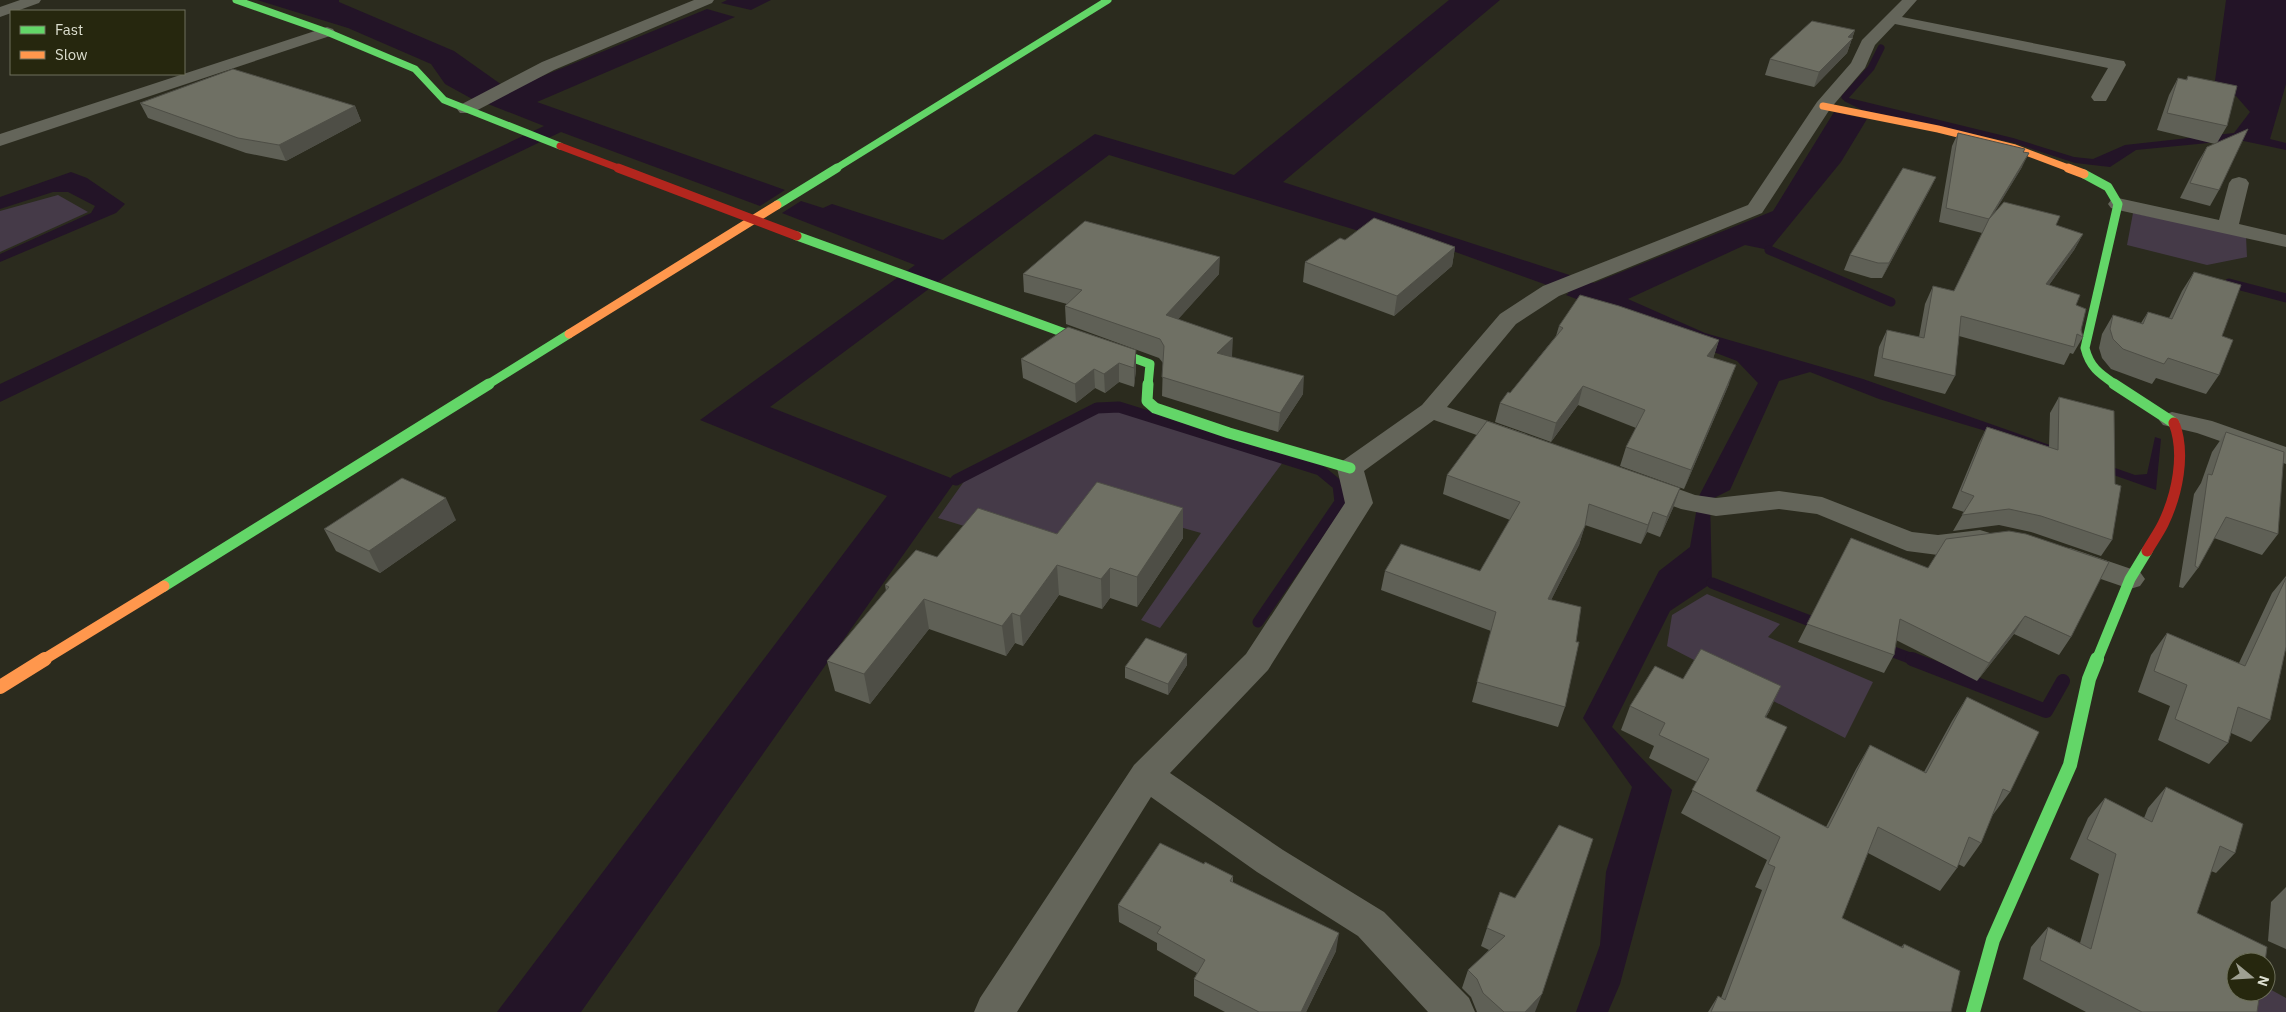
<svg xmlns="http://www.w3.org/2000/svg" width="2286" height="1012" font-family="'IBM Plex Sans',sans-serif">
  <rect width="100%" height="100%" fill="#2b2b1e"/>
  <path fill="#453a48" d="M 58,195 L 88,212 L 0,252 L 0,211 Z
    M 2133,213 L 2246,236 L 2247,257 L 2207,265 L 2127,245 Z
    M 1138,410 L 1286,458 L 1160,628 L 1141,620 L 1201,533 L 1098,504 L 1052,553 L 938,518 L 965,480 L 1099,411 Z
    M 1707,594 L 1780,624 L 1768,637 L 1873,682 L 1845,738 L 1667,646 L 1672,615 Z
    M 2266,987 L 2286,998 L 2286,1012 L 2254,1012 L 2263,992 L 2266,992 Z"/>
  <path fill="#231427" d="M 257,0 L 339,0 L 339,2 L 454,51 L 502,85 L 474,100 L 445,84 L 431,64 L 348,28 Z
    M 727,0 L 771,0 L 751,10 L 721,3 Z
    M 1449,0 L 1500,0 L 1283,182 L 1594,283 L 1773,211 L 1834,112 L 1867,119 L 1841,162 L 1769,250 L 1745,245 L 1628,299 L 1705,333 L 1863,379 L 2135,475 L 2147,474 L 2155,437 L 2161,439 L 2156,490 L 2006,437 L 1879,399 L 1810,372 L 1779,381 L 1730,490 L 1710,500 L 1712,583 L 1670,611 L 1612,727 L 1672,790 L 1620,984 L 1608,1012 L 1576,1012 L 1600,945 L 1606,872 L 1632,787 L 1583,718 L 1659,571 L 1690,547 L 1699,496 L 1758,383 L 1737,361 L 1566,295 L 1569,293 L 1425,241 L 1359,231 L 1109,155 L 770,407 L 956,480 L 581,1012 L 497,1012 L 887,496 L 700,420 L 915,265 L 782,213 L 801,201 L 823,208 L 832,204 L 943,240 L 1095,134 L 1234,175 Z
    M 2226,0 L 2286,0 L 2286,84 L 2270,139 L 2286,143 L 2286,150 L 2239,140 L 2136,150 L 2110,167 L 2075,163 L 2014,143 L 1862,110 L 1844,101 L 1845,97 L 2013,138 L 2074,157 L 2093,159 L 2125,145 L 2234,133 L 2250,112 L 2236,96 L 2214,88 Z
    M 707,9 L 735,17 L 537,102 L 785,190 L 760,206 L 561,132 L 0,402 L 0,384 L 544,126 L 488,104 L 523,84 Z
    M 71,172 L 87,178 L 125,204 L 116,213 L 0,262 L 0,254 L 91,213 L 95,206 L 68,192 L 53,192 L 0,209 L 0,197 Z"/>
  <g fill="none" stroke-linecap="round" stroke-linejoin="round">
    <path stroke="#231427" stroke-width="7" d="M 1845,97 L 1871,68 L 1881,48"/>
    <path stroke="#231427" stroke-width="9" d="M 1769,250 L 1891,302
      M 2229,283 L 2286,298"/>
    <path stroke="#231427" stroke-width="11" d="M 956,480 L 1097,408 L 1119,407 L 1320,470 L 1338,485 L 1340,502 L 1258,622
      M 1712,583 L 1823,626
      M 1880,647 L 1915,660"/>
    <path stroke="#231427" stroke-width="14" d="M 1912,659 L 2046,711 L 2063,681"/>
    <path fill="#64655a" fill-rule="evenodd" d="M 20,0 L 41,0 L 39,3 L 0,17 L 0,7 Z
      M 694,0 L 714,0 L 712,3 L 554,70 L 472,113 L 460,113 L 457,109 L 460,105 L 542,62 Z
      M 1902,0 L 1917,0 L 1902,17 L 2118,60 L 2124,61 L 2126,65 L 2106,101 L 2094,101 L 2091,97 L 2108,68 L 1895,24 L 1875,45 L 1865,68 L 1830,109 L 1762,213 L 1559,296 L 1516,324 L 1447,407 L 1526,434 L 1530,440 L 1526,446 L 1517,448 L 1508,446 L 1434,420 L 1364,471 L 1373,503 L 1268,670 L 1170,773 L 1283,850 L 1384,912 L 1469,998 L 1475,1012 L 1428,1012 L 1358,936 L 1257,872 L 1151,797 L 1017,1012 L 974,1012 L 980,998 L 1134,765 L 1246,654 L 1345,503 L 1337,468 L 1341,462 L 1422,405 L 1500,314 L 1543,286 L 1748,205 L 1817,102 L 1851,63 L 1862,40 Z
      M 327,27 L 333,29 L 335,32 L 333,35 L 0,146 L 0,134 Z
      M 2239,177 L 2246,179 L 2249,183 L 2239,224 L 2286,235 L 2286,247 L 2118,210 L 2111,208 L 2108,204 L 2111,200 L 2118,198 L 2219,220 L 2229,183 L 2232,179 Z
      M 2172,412 L 2212,421 L 2286,447 L 2286,464 L 2197,433 L 2163,425 L 2159,420 L 2163,415 Z
      M 1642,476 L 1695,495 L 1716,498 L 1779,491 L 1822,497 L 1912,532 L 1938,535 L 1980,530 L 1990,533 L 1994,540 L 1990,547 L 1938,555 L 1907,551 L 1817,514 L 1779,509 L 1716,516 L 1681,509 L 1632,491 L 1629,485 L 1632,479 Z
      M 2070,548 L 2140,572 L 2145,579 L 2140,586 L 2130,589 L 2060,565 L 2056,558 L 2060,551 Z"/>
    <path stroke="#63d668" stroke-width="7" d="M 236,0 L 327,32 L 415,69 L 444,100 L 560,146
      M 835,169 L 1108,0"/>
    <path stroke="#63d668" stroke-width="9" d="M 2084,174 L 2108,187 L 2118,204 L 2085,348 C 2090,368 2100,374 2116,385
      M 777,205 L 837,168
      M 797,236 L 1150,364 L 1148,385
      M 487,385 L 569,334"/>
    <path stroke="#63d668" stroke-width="11" d="M 1148,384 L 1147,401 L 1155,408 L 1229,433 L 1350,468
      M 2114,384 L 2174,423
      M 164,586 L 489,384
      M 2097,660 L 2130,579 L 2147,551"/>
    <path stroke="#63d668" stroke-width="14" d="M 1973,1012 L 1993,940 L 2070,765 L 2089,679 L 2097,659"/>
    <path stroke="#ff974d" stroke-width="7" d="M 1823,106 L 1938,129 L 2015,148 L 2071,169"/>
    <path stroke="#ff974d" stroke-width="9" d="M 2068,168 L 2084,174
      M 569,334 L 777,205"/>
    <path stroke="#ff974d" stroke-width="11" d="M 43,660 L 164,586"/>
    <path stroke="#ff974d" stroke-width="14" d="M 0,687 L 45,659"/>
    <path stroke="#b3261e" stroke-width="7" d="M 560,146 L 621,169"/>
    <path stroke="#b3261e" stroke-width="9" d="M 618,168 L 797,236"/>
    <path stroke="#b3261e" stroke-width="11" d="M 2147,551 C 2152,542 2158,534 2163,524 C 2177,495 2186,454 2174,423"/>
  </g>
  <path fill="#5f6056" d="M 1855,30 L 1847,53 L 1814,87 L 1765,75 L 1770,59 Z
    M 2188,76 L 2227,126 L 2217,143 L 2219,190 L 2210,206 L 2180,198 L 2198,162 L 2207,147 L 2215,144 L 2157,130 L 2169,95 L 2178,78 L 2186,80 Z
    M 140,103 L 355,106 L 361,121 L 286,161 L 246,153 L 148,118 Z
    M 1958,133 L 2024,152 L 2022,167 L 1993,214 L 2056,225 L 2083,234 L 2074,250 L 2049,285 L 2076,305 L 2083,337 L 2073,354 L 2070,353 L 2064,365 L 1959,336 L 1955,376 L 1945,394 L 1874,376 L 1879,347 L 1887,330 L 1919,337 L 1925,304 L 1933,286 L 1954,291 L 1982,233 L 1939,222 L 1952,146 Z
    M 1936,177 L 1929,191 L 1882,278 L 1871,278 L 1844,270 L 1850,255 Z
    M 1455,247 L 1452,266 L 1394,316 L 1303,282 L 1305,262 Z
    M 2194,272 L 2222,336 L 2219,375 L 2206,394 L 2156,378 L 2152,384 L 2111,369 L 2102,358 L 2099,348 L 2102,334 L 2113,315 L 2141,323 L 2148,312 L 2169,318 L 2182,291 Z
    M 1023,274 L 1219,274 L 1178,319 L 1232,356 L 1231,357 L 1303,394 L 1278,432 L 1162,396 L 1163,363 L 1159,358 L 1066,324 L 1065,306 L 1067,304 L 1024,292 Z
    M 1559,326 L 1719,340 L 1713,358 L 1729,384 L 1684,489 L 1620,466 L 1626,447 L 1636,428 L 1578,405 L 1551,442 L 1495,422 L 1500,403 L 1510,393 L 1556,336 Z
    M 1136,350 L 1136,369 L 1134,387 L 1119,382 L 1105,393 L 1095,388 L 1076,403 L 1023,378 L 1021,359 Z
    M 2059,397 L 2112,540 L 2101,556 L 2031,532 L 1999,525 L 1953,531 L 1964,512 L 1952,508 L 1979,443 L 1987,427 L 2049,447 L 2050,413 Z
    M 2226,432 L 2278,534 L 2262,555 L 2214,538 L 2198,568 L 2183,588 L 2179,587 L 2194,494 L 2201,483 L 2212,452 Z
    M 1447,475 L 1680,488 L 1673,508 L 1660,537 L 1647,532 L 1641,544 L 1585,525 L 1579,545 L 1551,600 L 1565,707 L 1558,727 L 1472,702 L 1491,631 L 1381,590 L 1385,571 L 1480,571 L 1510,520 L 1443,494 Z
    M 1183,508 L 1183,538 L 1137,607 L 1110,598 L 1102,609 L 1059,595 L 1023,646 L 1015,643 L 1006,656 L 929,629 L 870,704 L 835,691 L 827,661 L 886,591 L 885,585 L 937,557 Z
    M 456,520 L 380,573 L 336,551 L 324,529 Z
    M 1851,538 L 2071,637 L 2059,655 L 2014,634 L 1977,681 L 1896,640 L 1894,655 L 1884,673 L 1798,642 Z
    M 2286,576 L 2286,647 L 2270,720 L 2251,742 L 2231,733 L 2228,743 L 2209,764 L 2158,740 L 2170,706 L 2138,692 L 2151,655 L 2167,633 L 2239,663 L 2272,593 Z
    M 1187,654 L 1187,665 L 1168,695 L 1125,678 L 1125,667 Z
    M 1683,679 L 1770,710 L 1766,717 L 1756,791 L 1826,827 L 1856,769 L 1870,745 L 1924,772 L 1952,721 L 1967,697 L 2010,792 L 1992,816 L 1981,843 L 1964,867 L 1958,864 L 1957,868 L 1940,891 L 1868,853 L 1842,918 L 1901,947 L 1904,944 L 1951,1012 L 1708,1012 L 1718,996 L 1721,998 L 1762,890 L 1755,887 L 1767,860 L 1681,813 L 1697,782 L 1649,758 L 1654,746 L 1621,730 L 1630,706 Z
    M 2166,787 L 2235,853 L 2216,873 L 2211,871 L 2197,913 L 2257,1012 L 2086,1012 L 2023,979 L 2031,947 L 2048,927 L 2080,943 L 2099,874 L 2070,859 L 2088,818 L 2105,798 L 2144,818 L 2148,808 Z
    M 1204,864 L 1233,876 L 1233,882 L 1336,951 L 1306,1012 L 1225,1012 L 1194,996 L 1194,979 L 1197,973 L 1157,950 L 1157,943 L 1119,922 L 1118,905 Z
    M 2286,887 L 2286,949 L 2268,941 L 2271,902 Z
    M 1500,892 L 1535,1012 L 1477,1012 L 1471,997 L 1462,988 L 1468,970 L 1489,950 L 1481,946 L 1487,928 Z"/>
  <path fill="#4e4e46" d="M 1855,30 L 1847,53 L 1814,87 L 1819,72 L 1848,37 Z
    M 355,106 L 361,121 L 286,161 L 279,145 Z
    M 2029,153 L 2022,167 L 1982,233 L 1989,219 Z
    M 1936,177 L 1929,191 L 1882,278 L 1889,263 Z
    M 2083,234 L 2074,250 L 2037,302 L 2046,284 Z
    M 1455,247 L 1452,266 L 1394,316 L 1397,296 Z
    M 1220,257 L 1219,274 L 1165,334 L 1166,315 Z
    M 1233,338 L 1232,356 L 1216,372 L 1217,353 Z
    M 1719,340 L 1713,359 L 1707,356 Z
    M 1136,350 L 1136,369 L 1134,387 L 1134,368 Z
    M 1119,363 L 1119,382 L 1105,393 L 1104,374 Z
    M 1736,365 L 1729,384 L 1684,489 L 1691,470 Z
    M 1094,369 L 1095,388 L 1076,403 L 1075,384 Z
    M 1304,376 L 1303,394 L 1278,432 L 1280,413 Z
    M 1583,386 L 1578,405 L 1551,442 L 1556,423 Z
    M 1680,488 L 1673,508 L 1660,537 L 1667,517 Z
    M 446,498 L 456,520 L 380,573 L 369,551 Z
    M 1183,508 L 1183,538 L 1137,607 L 1137,577 Z
    M 1653,512 L 1647,532 L 1641,544 L 1648,525 Z
    M 1585,526 L 1579,545 L 1542,618 L 1548,599 Z
    M 1057,565 L 1059,595 L 1023,646 L 1020,616 Z
    M 1110,568 L 1110,598 L 1102,609 L 1101,579 Z
    M 924,599 L 929,629 L 870,704 L 864,674 Z
    M 1012,613 L 1015,643 L 1006,656 L 1002,626 Z
    M 2025,616 L 2014,634 L 1977,681 L 1989,663 Z
    M 1187,654 L 1187,665 L 1168,695 L 1168,684 Z
    M 1781,686 L 1770,710 L 1753,740 L 1765,717 Z
    M 1339,933 L 1336,951 L 1306,1012 L 1301,1012 Z
    M 1542,994 L 1535,1012 L 1525,1012 Z"/>
  <path fill="#6f7064" stroke="#4e4e46" d="M 1812,21 L 1855,30 L 1848,37 L 1853,38 L 1819,72 L 1770,59 Z
    M 233,69 L 355,106 L 279,145 L 238,138 L 140,103 Z
    M 2188,76 L 2237,86 L 2227,126 L 2167,113 L 2178,78 L 2187,80 Z
    M 2248,129 L 2219,190 L 2190,183 L 2207,147 Z
    M 1958,133 L 2025,149 L 2023,152 L 2029,153 L 1989,219 L 1946,208 Z
    M 1903,168 L 1936,177 L 1889,263 L 1878,263 L 1850,255 Z
    M 2004,202 L 2060,216 L 2056,225 L 2083,234 L 2046,284 L 2080,295 L 2076,305 L 2086,309 L 2081,330 L 2083,337 L 2077,334 L 2074,347 L 1961,316 L 1955,376 L 1882,358 L 1887,330 L 1924,338 L 1933,286 L 1954,291 L 1989,219 Z
    M 1374,218 L 1455,247 L 1397,296 L 1305,262 L 1340,238 L 1345,240 Z
    M 1085,221 L 1220,257 L 1166,315 L 1233,338 L 1217,353 L 1304,376 L 1280,413 L 1162,377 L 1164,346 L 1160,339 L 1065,306 L 1082,290 L 1023,274 Z
    M 2194,272 L 2241,285 L 2222,336 L 2233,340 L 2219,375 L 2168,358 L 2164,364 L 2123,349 L 2113,339 L 2110,329 L 2113,315 L 2143,324 L 2148,312 L 2172,319 Z
    M 1580,295 L 1619,306 L 1719,340 L 1707,356 L 1736,365 L 1691,470 L 1626,447 L 1645,410 L 1583,386 L 1556,423 L 1500,403 L 1508,392 L 1510,393 L 1563,328 L 1559,326 Z
    M 1068,327 L 1136,350 L 1134,368 L 1119,363 L 1104,374 L 1094,369 L 1075,384 L 1021,359 Z
    M 2059,397 L 2114,411 L 2115,484 L 2121,486 L 2112,540 L 2041,516 L 2009,509 L 1962,515 L 1974,496 L 1961,491 L 1987,427 L 2058,450 Z
    M 1487,421 L 1680,488 L 1667,517 L 1653,512 L 1648,525 L 1589,504 L 1585,526 L 1548,599 L 1581,607 L 1576,642 L 1579,642 L 1565,707 L 1477,682 L 1496,612 L 1385,571 L 1401,544 L 1480,571 L 1520,502 L 1447,475 Z
    M 2226,432 L 2284,452 L 2278,534 L 2226,517 L 2198,568 L 2195,566 L 2208,474 L 2212,475 Z
    M 402,478 L 446,498 L 369,551 L 324,529 Z
    M 1097,482 L 1183,508 L 1137,577 L 1110,568 L 1101,579 L 1057,565 L 1020,616 L 1012,613 L 1002,626 L 924,599 L 864,674 L 827,661 L 889,587 L 885,585 L 916,550 L 937,557 L 978,508 L 1057,534 Z
    M 2009,531 L 2026,534 L 2109,562 L 2071,637 L 2025,616 L 1989,663 L 1900,619 L 1894,655 L 1807,624 L 1851,538 L 1928,568 L 1946,539 Z
    M 2286,578 L 2286,647 L 2270,720 L 2238,707 L 2228,743 L 2175,719 L 2187,685 L 2154,671 L 2167,633 L 2245,666 Z
    M 1146,638 L 1187,654 L 1168,684 L 1125,667 Z
    M 1701,649 L 1781,686 L 1765,717 L 1787,727 L 1756,791 L 1828,828 L 1870,745 L 1926,773 L 1967,697 L 2039,732 L 2010,792 L 2003,789 L 1981,843 L 1969,837 L 1957,868 L 1878,827 L 1842,918 L 1903,948 L 1904,944 L 1960,971 L 1951,1012 L 1711,1012 L 1718,996 L 1725,1000 L 1775,867 L 1768,864 L 1780,837 L 1692,790 L 1709,759 L 1659,735 L 1665,723 L 1630,706 L 1655,666 L 1683,679 Z
    M 2166,787 L 2243,824 L 2235,853 L 2220,846 L 2197,913 L 2267,947 L 2265,962 L 2236,962 L 2236,992 L 2260,992 L 2257,1012 L 2142,1012 L 2040,960 L 2048,927 L 2091,949 L 2116,854 L 2087,839 L 2105,798 L 2152,822 Z
    M 1559,825 L 1593,839 L 1542,994 L 1525,1012 L 1504,1012 L 1483,993 L 1477,979 L 1468,970 L 1505,936 L 1487,928 L 1500,892 L 1515,898 Z
    M 1160,843 L 1204,864 L 1205,862 L 1233,876 L 1230,881 L 1339,933 L 1301,1012 L 1259,1012 L 1194,979 L 1205,960 L 1157,933 L 1161,927 L 1118,905 Z"/>
  <rect x="10" y="10" width="175" height="65" fill="#26270e" stroke="#6f715c"/>
  <rect x="20" y="26" width="25" height="8" fill="#63d668" stroke="#6f715c"/>
  <text x="55" y="35" font-size="15" fill="#dddfd0">Fast</text>
  <rect x="20" y="51" width="25" height="8" fill="#ff974d" stroke="#6f715c"/>
  <text x="55" y="60" font-size="15" fill="#dddfd0">Slow</text>
  <g transform="translate(2251 977) rotate(108)"><circle r="24" fill="#26270e" stroke="#6f715c"/>
  <path d="M0-4L9 19L0 12L-9 19Z" fill="#9fa092"/>
  <text y="-8" font-size="14" font-weight="bold" text-anchor="middle" fill="#dddfd0">N</text>
  </g>
</svg>
